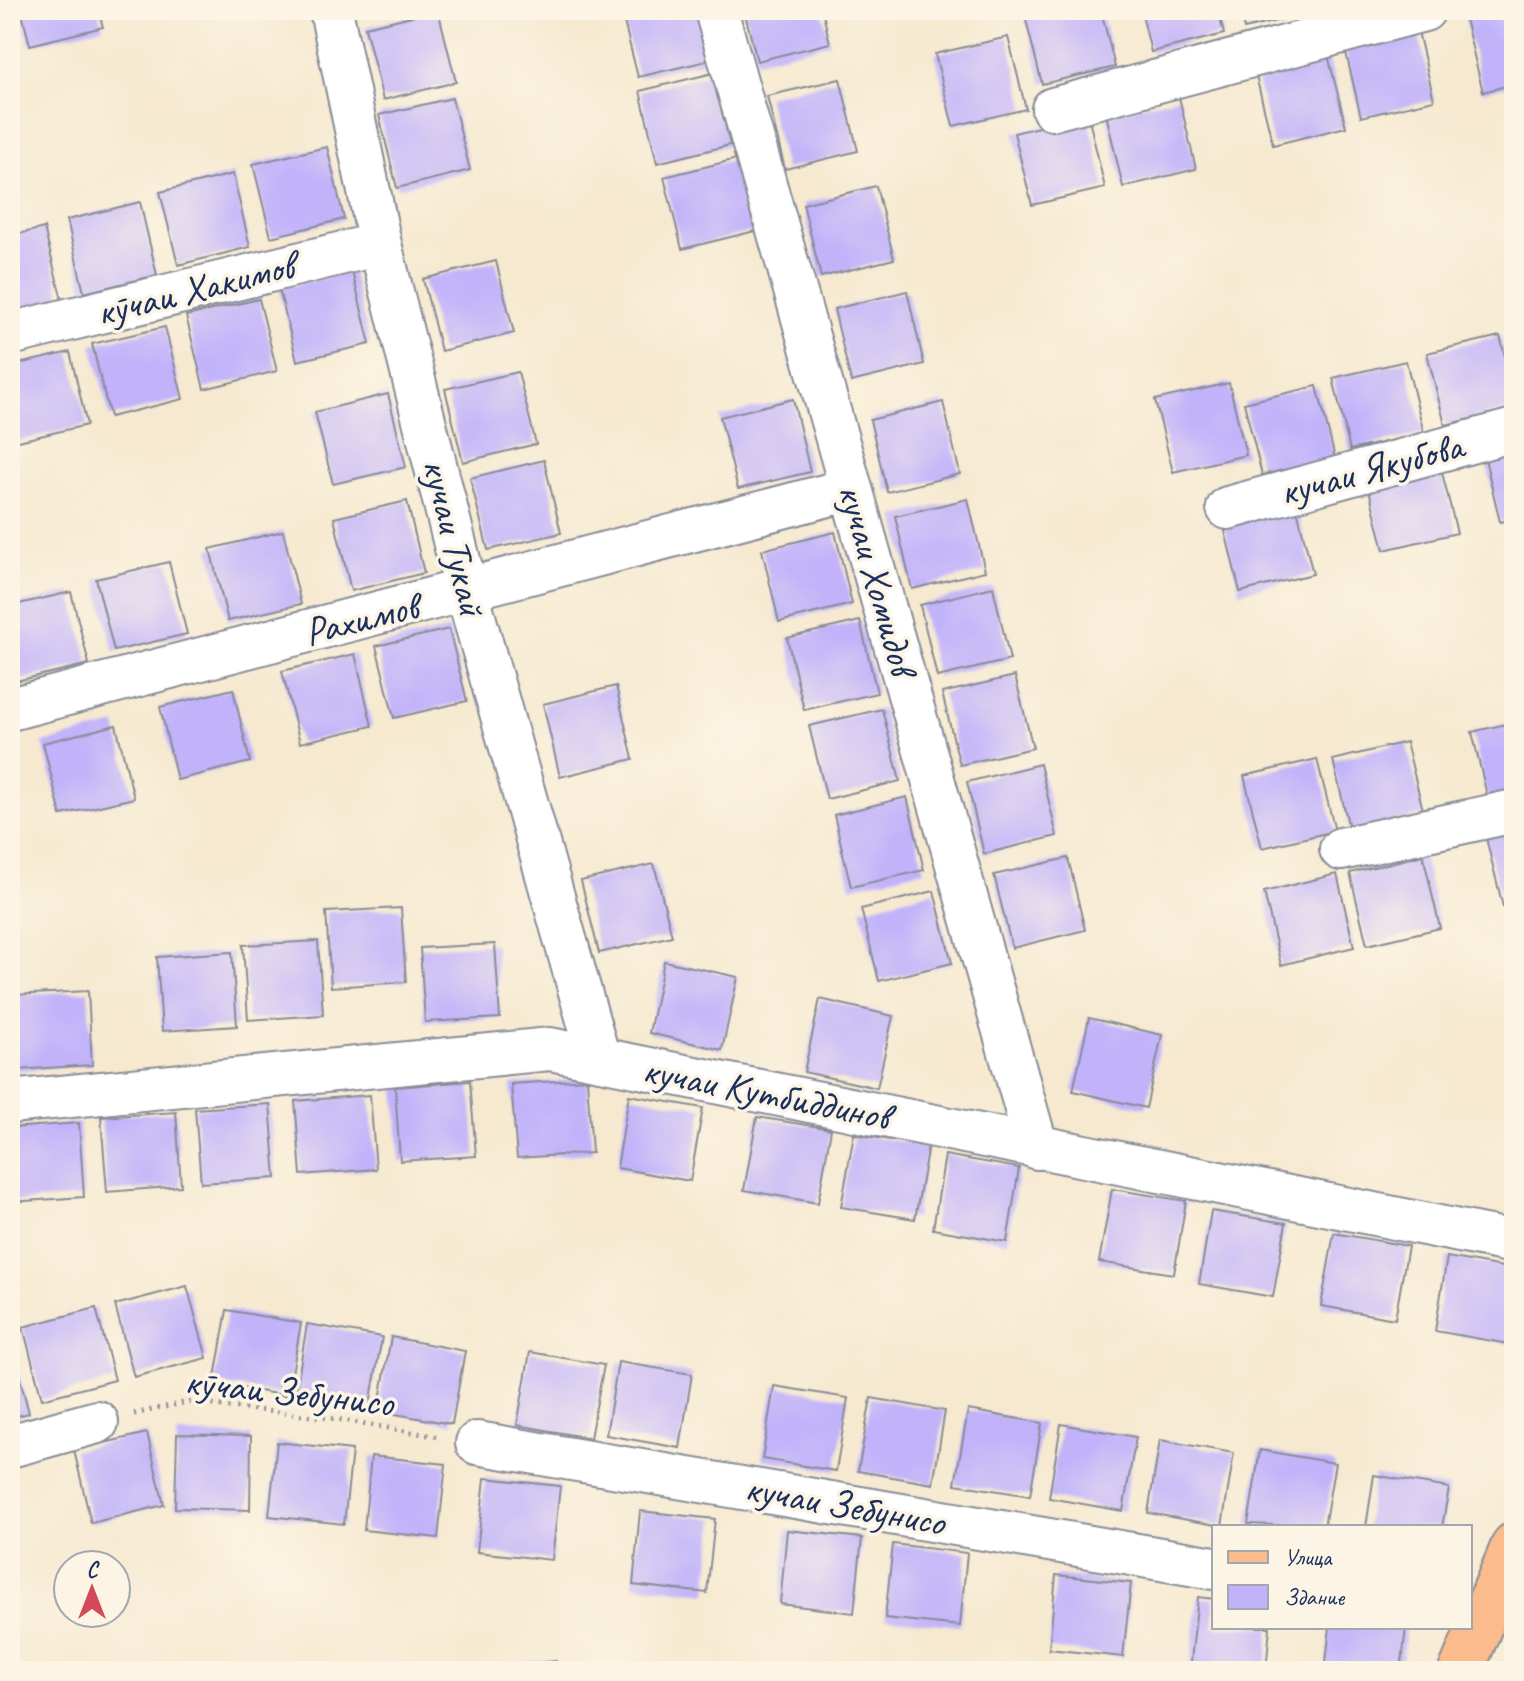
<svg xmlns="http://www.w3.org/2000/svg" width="1524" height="1681" font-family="Caveat,sans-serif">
  <rect width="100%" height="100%" fill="#fcf5e5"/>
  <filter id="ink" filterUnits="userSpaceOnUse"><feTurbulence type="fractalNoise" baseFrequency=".0125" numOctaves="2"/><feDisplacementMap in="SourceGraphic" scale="16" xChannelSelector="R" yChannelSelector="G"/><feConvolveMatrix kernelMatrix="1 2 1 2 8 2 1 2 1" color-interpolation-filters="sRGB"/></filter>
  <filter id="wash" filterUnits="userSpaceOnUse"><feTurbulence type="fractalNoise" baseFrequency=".006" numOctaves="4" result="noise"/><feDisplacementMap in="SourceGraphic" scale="32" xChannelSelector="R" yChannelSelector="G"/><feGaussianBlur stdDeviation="1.8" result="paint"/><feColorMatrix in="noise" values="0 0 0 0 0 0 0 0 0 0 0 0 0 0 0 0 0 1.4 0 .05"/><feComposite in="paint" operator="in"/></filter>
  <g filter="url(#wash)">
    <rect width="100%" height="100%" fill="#f6e9d0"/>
    <g id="blocks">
      <path fill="#c1b2fa" d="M 21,10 L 98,10 L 103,27 L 30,45 Z
        M 438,10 L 456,82 L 383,100 L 365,27 Z
        M 621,10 L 699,10 L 711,60 L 638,77 Z
        M 744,10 L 822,10 L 830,43 L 757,61 Z
        M 1033,10 L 1101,10 L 1115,67 L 1042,84 L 1024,12 Z
        M 1141,10 L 1218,10 L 1224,34 L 1151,52 Z
        M 1240,10 L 1317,10 L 1317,11 L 1244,29 Z
        M 1502,10 L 1514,10 L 1514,84 L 1483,92 L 1465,19 Z
        M 1417,27 L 1434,100 L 1361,117 L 1344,44 Z
        M 1008,37 L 1026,109 L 953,126 L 935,54 Z
        M 1328,55 L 1346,127 L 1273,145 L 1255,72 Z
        M 713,73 L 730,145 L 657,163 L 640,91 Z
        M 840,79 L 858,151 L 785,169 L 767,96 Z
        M 1179,97 L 1196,169 L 1123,187 L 1106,114 Z
        M 452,98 L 470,170 L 397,188 L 379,115 Z
        M 1088,115 L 1105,188 L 1032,205 L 1014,133 Z
        M 327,147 L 344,219 L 271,237 L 253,164 Z
        M 737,159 L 755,231 L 682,249 L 664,177 Z
        M 233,174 L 250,247 L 178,265 L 160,192 Z
        M 876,186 L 894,259 L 821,277 L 803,204 Z
        M 140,202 L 157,275 L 84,293 L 67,220 Z
        M 44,228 L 62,300 L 10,313 L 10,236 Z
        M 496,261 L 514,333 L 441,351 L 423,279 Z
        M 352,271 L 370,344 L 297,361 L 279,289 Z
        M 907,291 L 924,364 L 851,382 L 834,309 Z
        M 259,299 L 277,371 L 204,389 L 186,316 Z
        M 165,327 L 183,399 L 110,417 L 92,344 Z
        M 1500,336 L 1514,392 L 1514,409 L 1445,425 L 1427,353 Z
        M 70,352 L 87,425 L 14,442 L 10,425 L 10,366 Z
        M 1406,361 L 1424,433 L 1350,450 L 1333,378 Z
        M 518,372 L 536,444 L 463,462 L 445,389 Z
        M 1229,383 L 1246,455 L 1173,472 L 1155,400 Z
        M 1317,386 L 1335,458 L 1262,475 L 1244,403 Z
        M 388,394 L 406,467 L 333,484 L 315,412 Z
        M 793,399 L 810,472 L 738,489 L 720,417 Z
        M 943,402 L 960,474 L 887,492 L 870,420 Z
        M 1514,443 L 1514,519 L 1500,522 L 1483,450 Z
        M 544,460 L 561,533 L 488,550 L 470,478 Z
        M 1439,460 L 1457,533 L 1384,550 L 1366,478 Z
        M 968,499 L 985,571 L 912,589 L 895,516 Z
        M 407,501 L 424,573 L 351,591 L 334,518 Z
        M 1295,501 L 1313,574 L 1240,592 L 1222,519 Z
        M 283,531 L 301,604 L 228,621 L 210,549 Z
        M 835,532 L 852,604 L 779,622 L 762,550 Z
        M 169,562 L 187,634 L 114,651 L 96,579 Z
        M 993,587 L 1010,660 L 937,677 L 920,605 Z
        M 71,592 L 89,664 L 16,681 L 10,658 L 10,606 Z
        M 860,621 L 877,693 L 804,710 L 787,638 Z
        M 449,629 L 467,701 L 394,718 L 376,646 Z
        M 355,654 L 372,726 L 300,743 L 282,671 Z
        M 1015,676 L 1033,748 L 960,765 L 942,693 Z
        M 616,686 L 633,759 L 560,777 L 543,704 Z
        M 233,689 L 250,762 L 177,780 L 160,707 Z
        M 882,709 L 900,781 L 827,799 L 809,726 Z
        M 1514,722 L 1514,798 L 1489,804 L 1472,732 Z
        M 116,725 L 134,798 L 61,815 L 43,743 Z
        M 1406,742 L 1424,814 L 1350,832 L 1333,760 Z
        M 1317,759 L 1335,831 L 1262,848 L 1244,776 Z
        M 1040,764 L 1057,836 L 984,854 L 967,782 Z
        M 907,797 L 924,870 L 851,887 L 834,815 Z
        M 1514,827 L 1514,904 L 1503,907 L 1485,834 Z
        M 1423,855 L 1440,928 L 1367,945 L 1350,873 Z
        M 1068,858 L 1085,930 L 1012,948 L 994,875 Z
        M 654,864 L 672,936 L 599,953 L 581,881 Z
        M 1337,874 L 1354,947 L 1281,965 L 1264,892 Z
        M 934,891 L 952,963 L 879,981 L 861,909 Z
        M 401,908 L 406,982 L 331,987 L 326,912 Z
        M 318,941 L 323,1015 L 248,1020 L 243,945 Z
        M 495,944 L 500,1018 L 425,1022 L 420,948 Z
        M 232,952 L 237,1026 L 162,1031 L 157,957 Z
        M 664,961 L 738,977 L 722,1050 L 649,1033 Z
        M 88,991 L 92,1065 L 17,1070 L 13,995 Z
        M 820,999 L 893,1016 L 877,1088 L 804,1072 Z
        M 1089,1018 L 1162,1035 L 1146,1108 L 1073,1091 Z
        M 587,1079 L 592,1153 L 517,1158 L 511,1084 Z
        M 470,1081 L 476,1156 L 400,1161 L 395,1087 Z
        M 370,1095 L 376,1169 L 301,1175 L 295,1101 Z
        M 629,1095 L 703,1108 L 690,1181 L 617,1168 Z
        M 270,1104 L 276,1178 L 201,1183 L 195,1109 Z
        M 176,1112 L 181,1186 L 107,1192 L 101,1117 Z
        M 757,1117 L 831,1129 L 818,1203 L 744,1190 Z
        M 79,1123 L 84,1197 L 10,1202 L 10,1128 Z
        M 854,1134 L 928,1146 L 915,1219 L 841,1207 Z
        M 945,1155 L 1019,1168 L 1007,1242 L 933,1229 Z
        M 1112,1189 L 1186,1201 L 1174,1274 L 1099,1262 Z
        M 1211,1211 L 1286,1223 L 1273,1297 L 1199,1284 Z
        M 1334,1233 L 1408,1246 L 1395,1319 L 1321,1306 Z
        M 1447,1257 L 1514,1269 L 1514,1313 L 1509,1344 L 1435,1331 Z
        M 187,1286 L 207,1358 L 134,1377 L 115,1305 Z
        M 96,1308 L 115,1380 L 42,1399 L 23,1327 Z
        M 227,1310 L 301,1323 L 288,1396 L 214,1383 Z
        M 307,1324 L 382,1337 L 369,1410 L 295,1397 Z
        M 391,1337 L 465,1351 L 452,1424 L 378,1411 Z
        M 11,1344 L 29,1413 L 10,1418 L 10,1345 Z
        M 530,1352 L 604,1365 L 590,1438 L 517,1425 Z
        M 618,1362 L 692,1374 L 680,1448 L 606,1435 Z
        M 774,1386 L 848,1398 L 836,1471 L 762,1459 Z
        M 871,1398 L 945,1411 L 933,1484 L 858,1471 Z
        M 968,1410 L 1042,1423 L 1030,1496 L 955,1484 Z
        M 1061,1424 L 1136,1437 L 1123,1511 L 1049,1498 Z
        M 147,1433 L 164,1505 L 91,1523 L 74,1450 Z
        M 177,1434 L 251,1436 L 250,1510 L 175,1508 Z
        M 1160,1440 L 1234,1453 L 1222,1526 L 1148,1513 Z
        M 277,1442 L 352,1450 L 344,1524 L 269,1516 Z
        M 1260,1450 L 1335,1463 L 1324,1527 L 1248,1524 Z
        M 371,1456 L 446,1464 L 438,1538 L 364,1530 Z
        M 1374,1475 L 1449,1488 L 1442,1527 L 1366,1527 Z
        M 485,1478 L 560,1486 L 552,1560 L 477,1552 Z
        M 640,1511 L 715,1519 L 707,1593 L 633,1585 Z
        M 787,1530 L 862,1538 L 854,1613 L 780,1604 Z
        M 893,1544 L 967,1553 L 960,1626 L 885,1618 Z
        M 1056,1575 L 1131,1583 L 1123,1657 L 1049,1649 Z
        M 1198,1597 L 1214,1599 L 1214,1627 L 1270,1627 L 1266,1671 L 1190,1671 Z
        M 1330,1627 L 1406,1627 L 1401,1671 L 1325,1671 Z
        M 556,1661 L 557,1671 L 481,1671 L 480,1667 Z
        M 650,1662 L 651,1671 L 600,1671 L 600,1669 Z"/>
    </g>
  </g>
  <g filter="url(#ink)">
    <use href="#blocks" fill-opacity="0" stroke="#888c97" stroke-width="2"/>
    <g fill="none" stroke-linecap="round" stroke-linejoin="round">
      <defs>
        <path id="minor" d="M 331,10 L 380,244 L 467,592 L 599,1059
          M 716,10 L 1037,1148
          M 1053,109 L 1424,10
          M 10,334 L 380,244
          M 1228,508 L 1514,430
          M 10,709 L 851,489
          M 1341,849 L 1514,811
          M 10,1102 L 550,1049 L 1514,1242
          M 477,1443 L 1214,1568
          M 10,1446 L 97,1422"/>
        <path id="major" d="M 1461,1671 L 1514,1545"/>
      </defs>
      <use href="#minor" stroke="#888c97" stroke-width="46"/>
      <use href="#major" stroke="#888c97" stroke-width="48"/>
      <path stroke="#888c97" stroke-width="5" stroke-dasharray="2 6" stroke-linecap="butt" d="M 134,1414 L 187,1402 L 336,1419 L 440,1437"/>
      <use href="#minor" stroke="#fff" stroke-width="42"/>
      <use href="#major" stroke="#fbbb8c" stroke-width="44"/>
    </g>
  </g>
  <g text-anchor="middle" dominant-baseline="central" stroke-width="7" stroke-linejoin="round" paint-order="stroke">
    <g font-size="40" fill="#1b2f5e" stroke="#fcf5e5">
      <text transform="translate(195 289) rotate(-14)">кӯчаи Хакимов</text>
      <text transform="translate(1371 469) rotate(-15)">кучаи Якубова</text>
      <text transform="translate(454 537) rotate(76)">кучаи Тукай</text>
      <text transform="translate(877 579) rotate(74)">кучаи Хомидов</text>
      <text transform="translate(361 619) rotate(-14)">Рахимов</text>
      <text transform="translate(766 1093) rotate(11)">кучаи Кутбиддинов</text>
      <text transform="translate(289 1392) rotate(6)">кӯчаи Зебунисо</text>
      <text transform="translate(845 1505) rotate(10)">кучаи Зебунисо</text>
    </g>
  </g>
  <rect width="1524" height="1681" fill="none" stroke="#fcf5e5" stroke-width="40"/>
  <rect x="1212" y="1525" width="260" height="104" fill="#fcf5e5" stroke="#a2a6af" stroke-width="2"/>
  <rect x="1228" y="1551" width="40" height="12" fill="#fbbb8c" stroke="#a2a6af" stroke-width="2"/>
  <text x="1284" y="1565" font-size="24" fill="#1b2f5e">Улица</text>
  <rect x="1228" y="1585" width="40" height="24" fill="#c1b2fa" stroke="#a2a6af" stroke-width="2"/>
  <text x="1284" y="1605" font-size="24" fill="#1b2f5e">Здание</text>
  <g transform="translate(92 1589)"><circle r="38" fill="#fcf5e5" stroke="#a2a6af" stroke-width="2"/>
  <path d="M0-6L14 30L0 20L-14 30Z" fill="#d1495b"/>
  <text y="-12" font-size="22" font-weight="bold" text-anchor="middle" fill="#1b2f5e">С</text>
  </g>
</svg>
